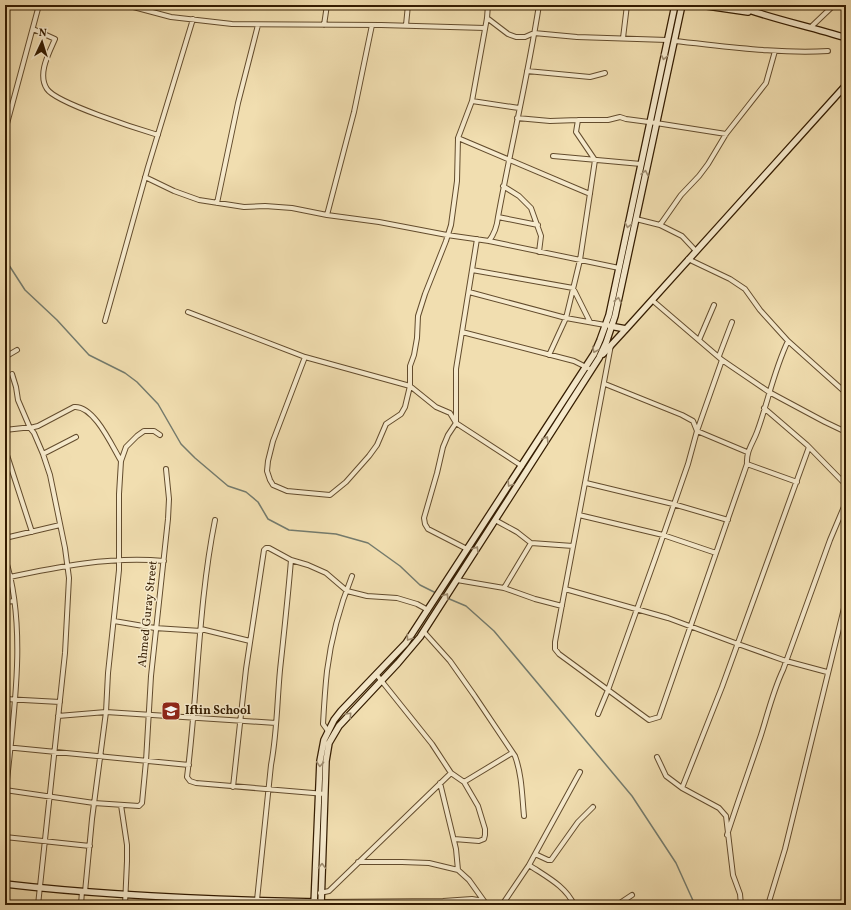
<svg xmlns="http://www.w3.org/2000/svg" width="851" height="910" font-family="Vollkorn,serif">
  <rect width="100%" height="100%" fill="#f1deb0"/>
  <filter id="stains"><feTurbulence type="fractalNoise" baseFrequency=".005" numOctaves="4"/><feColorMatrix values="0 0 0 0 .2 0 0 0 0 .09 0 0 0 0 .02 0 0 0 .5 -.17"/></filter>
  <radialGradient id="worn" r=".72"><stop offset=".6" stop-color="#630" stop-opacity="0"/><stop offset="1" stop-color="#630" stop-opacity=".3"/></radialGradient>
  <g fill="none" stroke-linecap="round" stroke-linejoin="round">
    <path stroke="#747b6d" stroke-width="1.5" d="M 5,259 L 25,290 L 57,320 L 89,355 L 125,373 L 137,382 L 158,404 L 181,444 L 195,458 L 228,486 L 246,492 L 258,502 L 268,519 L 289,530 L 336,534 L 368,543 L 400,566 L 420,585 L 436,593
      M 447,598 L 466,606 L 494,631 L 632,796 L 676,863 L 695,905"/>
    <defs>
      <path id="street" d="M 126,5 L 171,17 L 232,24 L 381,25 L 485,28
        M 150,11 L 151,5
        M 487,18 L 508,34 L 516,37 L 525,37 L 534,33 L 577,37 L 667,40
        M 324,25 L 327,5
        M 406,25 L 408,5
        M 811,27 L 834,5
        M 33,29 L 55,39 C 49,53 37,74 47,89 C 56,103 138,129 158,135
        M 623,38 L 627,5
        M 674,41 C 725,46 777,54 828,51
        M 527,71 L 590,77 L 605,73
        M 472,101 L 519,108
        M 517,118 L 550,121 L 578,120 L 608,120 L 620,117 L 626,119 L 656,123 L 726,134
        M 5,131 L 39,5
        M 458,138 L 590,194
        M 553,156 L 641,164
        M 145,177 L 174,191 L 199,200 L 244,207 L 265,206 L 292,208 L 327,215 L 379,222 L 447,235 L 489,241 L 619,268
        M 503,186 L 519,196 L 531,208 L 541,236 L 539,252
        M 217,203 L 238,103 L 258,25
        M 327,215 L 354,112 L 372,25
        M 498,217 L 538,225
        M 636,219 L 660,225 L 682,236 L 696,251
        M 660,225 L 681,195 L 699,176 L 708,164 L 726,134 L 766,83 L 775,51
        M 489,241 C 495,233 497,227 498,217 C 511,146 528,76 539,5
        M 688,259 L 730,279 L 745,289 L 760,310 L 788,341
        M 472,270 L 573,288 L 590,322
        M 469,292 L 566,318 L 605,325
        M 652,300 L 722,360 L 769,392 L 825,422 L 846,432
        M 188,312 L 305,357 L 410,386 L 436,407 L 450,413 L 456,423 L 522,466
        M 105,321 L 148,167 L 193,19
        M 462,332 L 574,361 L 588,368
        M 699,340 L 714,305
        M 611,345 L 555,642 L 555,649 L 559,654 L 649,720 L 659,717 L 747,464 C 746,451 753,443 757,432 C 768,402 774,370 788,341 L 846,393
        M 549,355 L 566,318 L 580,260 L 595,160 L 576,132 L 578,120
        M 719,356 L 732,322
        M 5,357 L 17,350
        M 305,357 L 273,441 L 268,461 L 267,471 L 270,480 L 273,485 L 287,491 L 330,495 L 346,482 L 369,456 L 377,445 L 386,424 L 401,414 L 405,407 L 410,386 L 410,366 L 414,355 L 417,338 L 418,316 L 425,294 L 446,241 L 451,225 L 457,181 L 458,138 L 472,101 L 487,18 L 488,5
        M 12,374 L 16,387 L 18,400 L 30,428 L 34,433 L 43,454 L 50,475 L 65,548 L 69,578 L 65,653 L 38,905
        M 605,384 L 682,415 L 693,421 L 697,431 L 747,452
        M 764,408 L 807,445 L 846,485
        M 5,430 L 23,428 L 30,428 L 38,426 L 74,407 C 94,405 112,446 121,461
        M 5,449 L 32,532
        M 43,454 L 76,437
        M 747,464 L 797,482
        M 586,483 L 673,504 L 728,520
        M 579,515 L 663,535 L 716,553
        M 215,520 C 198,605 198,692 187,777 L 190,781 L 196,783 L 325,794
        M 495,520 L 517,532 L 531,543
        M 5,538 L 60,525
        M 467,549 L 428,529 L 425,524 L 424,518 L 437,473 L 443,447 L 448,435 L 456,423 L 456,369 L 477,239
        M 5,558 C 28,627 13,719 6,790
        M 5,578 C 57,567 110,556 164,561
        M 457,580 L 504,588 L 535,599 L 562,606
        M 504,588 L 531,543 L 573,546
        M 565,589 L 668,618 L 738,644 L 786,661 L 827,672
        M 5,602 L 14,601
        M 114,621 L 155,628 L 201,631
        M 201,629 L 250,641
        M 424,632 L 450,661 L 474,695 L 515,756 C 522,775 522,796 524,816
        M 376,674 L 432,744 L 451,773 L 464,782 L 478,806 L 485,829 L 485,835 L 484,839 L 479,841 L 454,839
        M 5,699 L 60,702
        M 598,714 L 608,690 L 655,559 L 688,464 L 697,431 L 722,360
        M 58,716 L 106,712 L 276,723
        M 328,731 L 323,724 C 324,706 325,689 327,671 C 331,639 340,606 352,576
        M 5,747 L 189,765
        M 657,757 L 666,776 L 682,788 L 719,808 L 726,816 L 733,875 L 740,894 L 741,905
        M 464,782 L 512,753
        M 440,783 L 456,849 L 458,870
        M 233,787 L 246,669 L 264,550 L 266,548 L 269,548 L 291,560 L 308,565 L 326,573 L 347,591 L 367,596 L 397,598 L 417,604 L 428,610
        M 682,788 L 722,687 L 809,447
        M 5,790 L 94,803 L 139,806 L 142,803 L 146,761 L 151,676 L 168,519 L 169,499 L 166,469
        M 121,805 L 127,845 L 127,861 L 125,905
        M 727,835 C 738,801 750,768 761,735 C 768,713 773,691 783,670 L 830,540 L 846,502
        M 5,837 L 90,846
        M 535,854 L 548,860 L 551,860 L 578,822 L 593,807
        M 358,862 L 402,862 L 429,863 L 458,870 L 469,880 L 484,901
        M 529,865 C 545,876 566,886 574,905
        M 85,892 L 92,819 L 106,712 L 108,673 L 119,570 L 119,494 L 121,461 L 126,447 L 137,436 L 144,431 L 154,431 L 160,435
        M 320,893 L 329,891 L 451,773
        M 257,900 L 271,765 C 277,734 277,702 280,670 C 284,633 288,597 291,560
        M 321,902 L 443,901 L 472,899 L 484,901 L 487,905
        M 81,905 L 82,891
        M 177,905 L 178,899
        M 502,905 L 529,865 L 580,772
        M 617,905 L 632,895
        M 768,905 L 785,849 L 846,600"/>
      <path id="secondary" d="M 700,5 L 748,12
        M 735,5 C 771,19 809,26 846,38
        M 610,326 L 626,329 L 846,85
        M 603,354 L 626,329
        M 5,884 C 108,896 213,900 317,902
        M 314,905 L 320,761 L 324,740 L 334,720 L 341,711 L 406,643 L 594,354 L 600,340 L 609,315 L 675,5
        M 321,905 L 326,761 L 329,743 L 339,726 L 398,663 L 420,637 L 599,358 L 606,343 L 615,316 L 682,5"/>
    </defs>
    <use href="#street" stroke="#634c2d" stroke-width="6"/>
    <use href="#secondary" stroke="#341c01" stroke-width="8"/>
    <use href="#street" stroke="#f6eacc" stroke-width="4"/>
    <use href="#secondary" stroke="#f6eacc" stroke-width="5.5"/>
  </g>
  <defs><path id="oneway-chevron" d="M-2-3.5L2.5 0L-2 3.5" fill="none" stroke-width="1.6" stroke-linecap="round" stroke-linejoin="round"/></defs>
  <g stroke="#9f8d71">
    <use href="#oneway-chevron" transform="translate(664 57) rotate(102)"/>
    <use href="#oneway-chevron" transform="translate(645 173) rotate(-78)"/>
    <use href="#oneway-chevron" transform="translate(628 225) rotate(102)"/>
    <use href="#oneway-chevron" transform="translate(618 300) rotate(-78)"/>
    <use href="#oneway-chevron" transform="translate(595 350) rotate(117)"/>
    <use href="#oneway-chevron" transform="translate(546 439) rotate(-57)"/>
    <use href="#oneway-chevron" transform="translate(510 484) rotate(123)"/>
    <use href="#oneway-chevron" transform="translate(476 549) rotate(-58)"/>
    <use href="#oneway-chevron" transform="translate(446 596) rotate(-57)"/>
    <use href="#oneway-chevron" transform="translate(409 638) rotate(124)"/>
    <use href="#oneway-chevron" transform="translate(349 715) rotate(-47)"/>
    <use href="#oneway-chevron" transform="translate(320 764) rotate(94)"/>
    <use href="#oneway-chevron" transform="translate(322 866) rotate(-88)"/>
  </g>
  <defs>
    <symbol id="school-square" viewBox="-11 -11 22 22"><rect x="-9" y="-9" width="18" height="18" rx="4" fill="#8f2418" stroke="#f6eacc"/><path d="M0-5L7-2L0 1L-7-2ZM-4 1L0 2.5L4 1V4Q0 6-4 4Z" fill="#fff"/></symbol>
  </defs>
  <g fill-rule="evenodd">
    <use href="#school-square" x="160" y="700" width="22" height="22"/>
  </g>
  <g text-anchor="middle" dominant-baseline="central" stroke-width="3" stroke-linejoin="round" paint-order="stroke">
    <g font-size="12" fill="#341c01" stroke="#f6eacc">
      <text transform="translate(148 614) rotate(-84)">Ahmed Guray Street</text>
    </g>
    <g font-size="12" font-weight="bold" fill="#341c01" stroke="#f6eacc" text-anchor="start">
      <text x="185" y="711">Iftin School</text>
    </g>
  </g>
  <rect width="851" height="910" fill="none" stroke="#f1deb0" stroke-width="20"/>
  <rect x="6" y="6" width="839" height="898" fill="none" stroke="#341c01" stroke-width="2"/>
  <rect x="10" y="10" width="831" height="890" fill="none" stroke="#341c01"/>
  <g transform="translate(42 42) rotate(4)" stroke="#f6eacc" stroke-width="3" paint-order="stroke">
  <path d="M0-3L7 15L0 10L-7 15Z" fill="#341c01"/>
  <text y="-6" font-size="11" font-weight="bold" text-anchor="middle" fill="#341c01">N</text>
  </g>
  <rect width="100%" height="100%" filter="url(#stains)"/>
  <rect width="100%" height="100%" fill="url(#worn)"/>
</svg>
